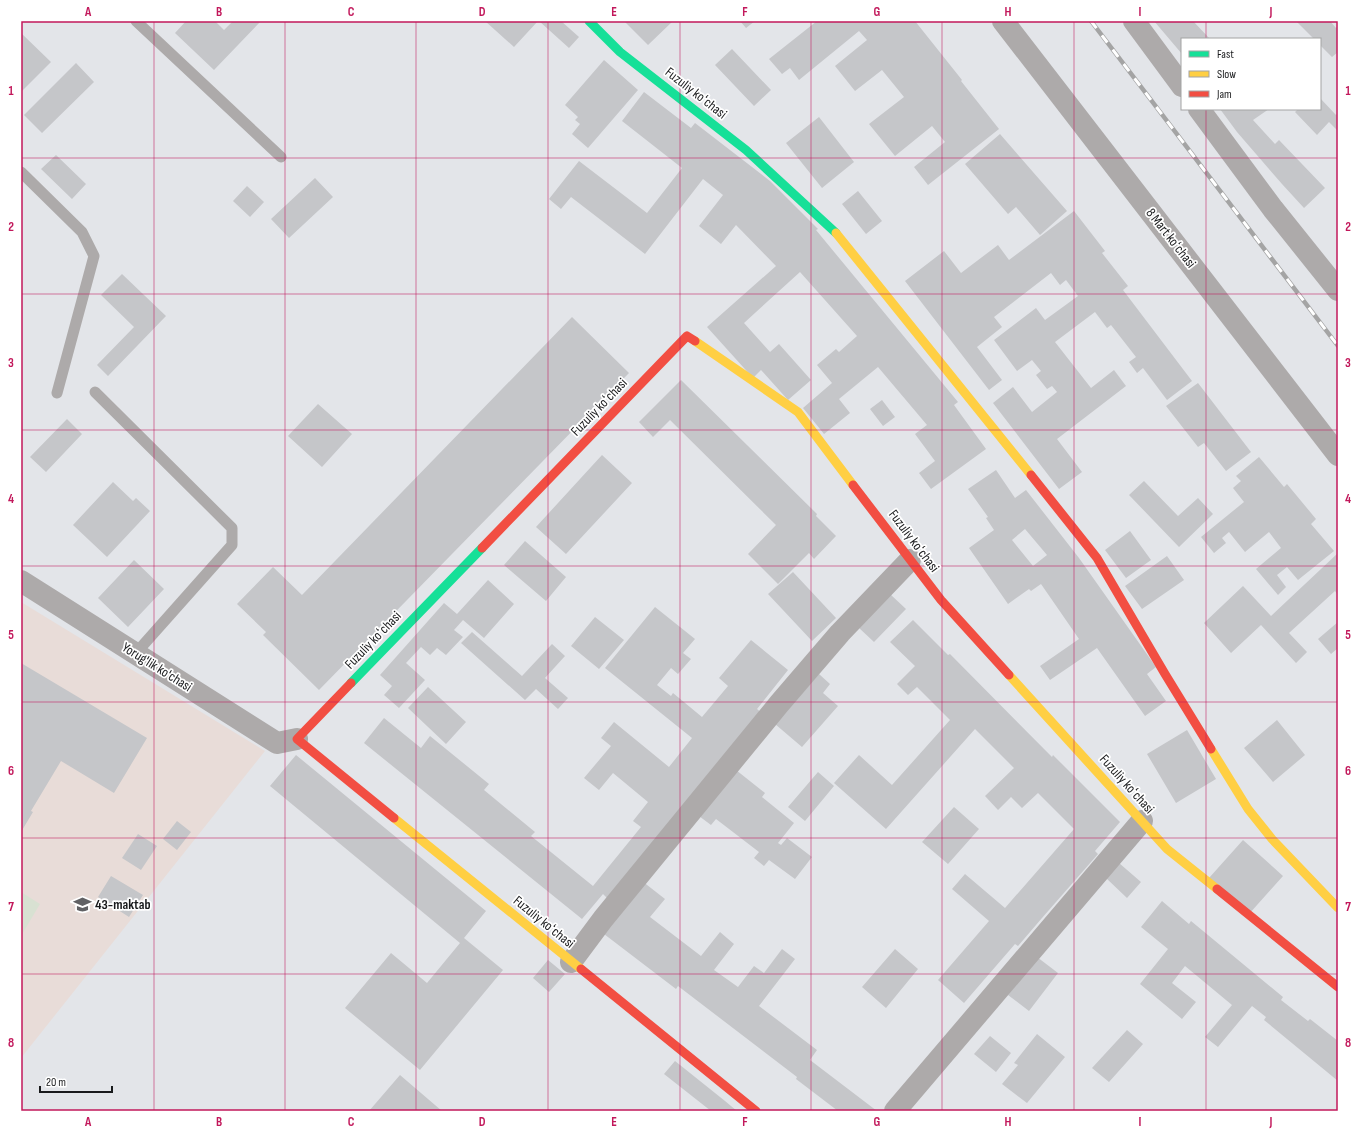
<svg xmlns="http://www.w3.org/2000/svg" width="1359" height="1132" font-family="'Sofia Sans Condensed',sans-serif">
  <rect width="100%" height="100%" fill="#e3e5e9"/>
  <path fill="#e8dcd8" d="M 21,602 L 265,751 L 21,1058 Z"/>
  <path fill="#d8e1d2" d="M 21,892 L 40,904 L 21,936 Z"/>
  <path fill="#c5c6c9" fill-rule="evenodd" d="M 186,21 L 215,21 L 224,30 L 233,21 L 261,21 L 214,70 L 175,33 Z
    M 485,21 L 538,21 L 514,47 Z
    M 539,21 L 561,21 L 579,37 L 569,48 Z
    M 624,21 L 673,21 L 648,45 Z
    M 740,21 L 755,21 L 746,28 Z
    M 817,21 L 915,21 L 962,80 L 961,81 L 999,129 L 928,185 L 914,167 L 945,142 L 932,126 L 895,156 L 869,124 L 904,97 L 882,70 L 855,91 L 835,66 L 867,40 L 859,31 L 799,80 L 790,68 L 782,74 L 769,59 Z
    M 1154,21 L 1193,21 L 1210,39 L 1182,39 L 1182,54 Z
    M 1296,21 L 1330,21 L 1336,28 L 1338,26 L 1338,52 L 1332,57 L 1320,45 L 1320,39 L 1314,39 Z
    M 21,33 L 51,62 L 21,92 Z
    M 732,49 L 771,90 L 754,106 L 715,65 Z
    M 604,60 L 638,90 L 588,148 L 572,134 L 580,124 L 575,120 L 578,117 L 565,105 Z
    M 76,63 L 94,82 L 42,133 L 24,115 Z
    M 644,92 L 691,128 L 695,123 L 770,181 L 818,229 L 816,230 L 958,402 L 954,405 L 986,449 L 931,489 L 919,473 L 935,461 L 915,434 L 927,425 L 878,367 L 839,399 L 850,413 L 824,434 L 803,408 L 832,383 L 817,365 L 836,349 L 839,352 L 857,336 L 800,272 L 744,323 L 770,352 L 779,344 L 811,380 L 788,400 L 761,370 L 753,378 L 707,327 L 776,266 L 736,225 L 721,244 L 699,226 L 723,195 L 703,179 L 645,254 L 571,197 L 561,209 L 549,199 L 579,161 L 647,213 L 682,168 L 622,121 Z
    M 1320,98 L 1336,115 L 1338,113 L 1338,131 L 1329,122 L 1317,135 L 1295,112 L 1298,109 L 1320,109 Z
    M 1220,109 L 1269,109 L 1253,120 L 1275,144 L 1279,140 L 1325,188 L 1304,208 L 1282,184 L 1237,132 Z
    M 819,117 L 854,162 L 822,188 L 786,143 Z
    M 1000,134 L 1067,211 L 1040,235 L 1016,207 L 1008,214 L 965,164 Z
    M 56,155 L 86,184 L 72,199 L 41,169 Z
    M 315,178 L 333,197 L 289,238 L 271,219 Z
    M 247,186 L 264,202 L 250,217 L 233,201 Z
    M 858,191 L 882,221 L 866,234 L 842,204 Z
    M 1074,211 L 1105,251 L 1102,253 L 1128,286 L 1123,290 L 1192,381 L 1167,400 L 1143,368 L 1137,373 L 1129,362 L 1136,357 L 1111,325 L 1107,328 L 1095,312 L 1055,342 L 1091,388 L 1114,370 L 1126,386 L 1057,439 L 1082,472 L 1059,489 L 993,403 L 1013,387 L 1032,412 L 1057,392 L 1052,386 L 1047,389 L 1036,375 L 1041,371 L 1032,360 L 1017,371 L 994,340 L 1036,308 L 1045,320 L 1078,296 L 1066,280 L 1060,285 L 1051,273 L 994,317 L 1002,327 L 977,347 L 1002,380 L 989,390 L 905,281 L 944,251 L 961,273 L 998,245 L 1009,260 Z
    M 122,274 L 166,316 L 108,376 L 97,365 L 134,327 L 101,295 Z
    M 572,317 L 629,373 L 319,690 L 263,635 L 266,632 L 237,604 L 273,567 L 302,595 Z
    M 681,380 L 817,514 L 816,516 L 836,536 L 814,559 L 809,553 L 778,584 L 748,554 L 776,525 L 670,420 L 653,437 L 639,422 Z
    M 1198,383 L 1251,452 L 1226,471 L 1204,443 L 1198,447 L 1166,406 Z
    M 882,400 L 895,417 L 883,426 L 870,409 Z
    M 318,404 L 352,434 L 322,467 L 288,436 Z
    M 67,419 L 82,434 L 46,472 L 30,457 Z
    M 602,455 L 632,483 L 566,554 L 536,527 Z
    M 1259,457 L 1284,487 L 1287,484 L 1316,519 L 1311,524 L 1334,551 L 1298,580 L 1287,567 L 1277,575 L 1286,587 L 1278,595 L 1256,569 L 1281,548 L 1269,532 L 1245,552 L 1229,532 L 1222,538 L 1226,543 L 1214,553 L 1201,537 L 1244,502 L 1233,488 L 1241,481 L 1236,476 Z
    M 996,470 L 1015,498 L 1026,490 L 1079,558 L 1156,667 L 1147,674 L 1166,701 L 1145,716 L 1097,648 L 1050,680 L 1040,666 L 1079,639 L 1041,584 L 1031,591 L 1029,589 L 1008,604 L 969,548 L 994,530 L 986,518 L 988,517 L 968,489 ZM 1025,529 L 1047,555 L 1033,566 L 1012,540 Z
    M 1144,481 L 1178,516 L 1198,498 L 1213,514 L 1179,547 L 1129,495 Z
    M 113,482 L 133,501 L 136,498 L 150,511 L 107,557 L 73,525 Z
    M 1130,531 L 1151,560 L 1126,578 L 1105,550 Z
    M 525,541 L 566,577 L 546,601 L 504,565 Z
    M 1338,553 L 1338,595 L 1335,591 L 1289,633 L 1307,652 L 1296,663 L 1261,625 L 1231,653 L 1204,623 L 1243,586 L 1271,616 Z
    M 1167,556 L 1184,580 L 1142,609 L 1125,586 Z
    M 134,560 L 164,589 L 128,627 L 98,598 Z
    M 793,572 L 836,618 L 812,641 L 768,594 Z
    M 488,580 L 514,604 L 484,638 L 463,620 L 454,630 L 463,637 L 446,655 L 437,648 L 430,655 L 421,647 L 406,663 L 425,680 L 399,708 L 384,695 L 392,686 L 380,675 L 444,603 L 457,614 Z
    M 890,594 L 906,609 L 874,642 L 858,627 Z
    M 655,607 L 695,639 L 683,653 L 691,659 L 678,674 L 671,668 L 657,685 L 671,696 L 673,693 L 702,717 L 728,686 L 719,678 L 751,640 L 788,670 L 757,709 L 763,714 L 607,898 L 603,894 L 582,919 L 364,743 L 384,718 L 421,748 L 430,736 L 489,784 L 484,790 L 535,832 L 531,836 L 593,886 L 641,827 L 633,821 L 648,802 L 613,773 L 599,790 L 584,778 L 611,746 L 601,738 L 614,722 L 669,767 L 692,738 L 605,668 Z
    M 595,617 L 624,640 L 599,669 L 571,646 Z
    M 913,620 L 948,655 L 950,654 L 1052,757 L 1053,755 L 1120,822 L 1095,851 L 1098,854 L 1042,918 L 1018,946 L 1015,944 L 964,1003 L 938,980 L 989,921 L 952,889 L 965,874 L 1005,908 L 1074,829 L 1038,793 L 1022,808 L 1011,797 L 998,810 L 985,796 L 1014,768 L 975,729 L 886,829 L 834,783 L 859,755 L 892,785 L 950,720 L 917,687 L 908,695 L 897,684 L 915,666 L 890,642 Z
    M 1338,622 L 1338,648 L 1331,654 L 1318,639 Z
    M 472,632 L 522,676 L 552,644 L 565,656 L 545,678 L 568,698 L 558,709 L 536,689 L 525,700 L 461,643 Z
    M 21,663 L 147,738 L 114,793 L 61,761 L 31,811 L 33,812 L 21,832 Z
    M 819,674 L 830,684 L 823,693 L 838,706 L 802,747 L 775,724 Z
    M 428,687 L 466,722 L 446,744 L 408,708 Z
    M 1277,720 L 1305,755 L 1273,782 L 1244,748 Z
    M 1187,730 L 1216,779 L 1176,803 L 1147,754 Z
    M 296,755 L 486,911 L 464,938 L 503,970 L 420,1070 L 345,1008 L 391,953 L 427,983 L 460,943 L 270,786 Z
    M 736,770 L 765,793 L 762,797 L 794,823 L 778,843 L 781,845 L 787,838 L 812,857 L 795,879 L 769,860 L 764,866 L 754,858 L 759,852 L 716,819 L 711,825 L 699,816 Z
    M 818,772 L 834,786 L 805,821 L 788,807 Z
    M 954,807 L 979,829 L 948,864 L 922,842 Z
    M 177,821 L 191,832 L 177,850 L 163,839 Z
    M 138,834 L 157,846 L 141,870 L 122,858 Z
    M 1243,840 L 1283,876 L 1249,914 L 1209,878 Z
    M 1119,863 L 1141,882 L 1127,898 L 1106,878 Z
    M 111,876 L 143,895 L 129,917 L 98,897 Z
    M 642,881 L 665,899 L 650,917 L 701,956 L 720,932 L 734,944 L 714,970 L 738,987 L 754,966 L 764,973 L 782,949 L 795,959 L 759,1006 L 817,1050 L 810,1060 L 877,1111 L 838,1111 L 796,1079 L 797,1077 L 678,986 L 676,989 L 604,934 Z
    M 1162,901 L 1189,924 L 1191,921 L 1283,997 L 1281,1000 L 1308,1021 L 1310,1019 L 1338,1041 L 1338,1081 L 1264,1020 L 1266,1017 L 1252,1006 L 1218,1047 L 1205,1037 L 1232,1005 L 1185,966 L 1172,983 L 1196,1002 L 1182,1019 L 1140,984 L 1168,949 L 1141,927 Z
    M 895,949 L 918,969 L 886,1008 L 862,987 Z
    M 1037,957 L 1058,973 L 1029,1011 L 1008,995 Z
    M 548,960 L 565,974 L 549,992 L 533,978 Z
    M 1127,1030 L 1143,1044 L 1109,1082 L 1092,1068 Z
    M 1037,1034 L 1065,1057 L 1027,1103 L 1002,1084 L 1018,1065 L 1014,1063 Z
    M 990,1036 L 1011,1053 L 996,1072 L 974,1054 Z
    M 675,1061 L 725,1101 L 737,1111 L 711,1111 L 664,1074 Z
    M 400,1075 L 442,1111 L 369,1111 Z"/>
  <g fill="none" stroke-linecap="round" stroke-linejoin="round">
    <path stroke="#adaaaa" stroke-width="11" d="M 136,21 L 281,157
      M 21,172 L 82,232 L 94,256 L 57,393
      M 95,392 L 232,528 L 232,545 L 136,653"/>
    <path stroke="#adaaaa" stroke-width="22" d="M 1003,21 L 1338,455
      M 1134,21 L 1182,86
      M 1199,109 L 1273,209 L 1338,290
      M 21,581 L 277,743 L 297,739
      M 571,962 L 603,919 L 779,704 L 840,633 L 910,560
      M 895,1111 L 1142,821"/>
    <path stroke="#16e098" stroke-width="9" d="M 589,21 L 620,52 L 746,150 L 836,233
      M 351,683 L 482,548"/>
    <path stroke="#ffcf43" stroke-width="9" d="M 836,233 L 1031,475
      M 695,341 L 798,412 L 853,485
      M 1009,675 L 1167,849 L 1217,889
      M 1211,749 L 1248,809 L 1272,839 L 1338,908
      M 394,818 L 581,969"/>
    <path stroke="#f24e42" stroke-width="9" d="M 1031,475 L 1097,558 L 1165,674 L 1211,749
      M 853,485 L 941,600 L 1009,675
      M 482,548 L 687,336 L 695,341
      M 351,683 L 297,739 L 394,818
      M 1217,889 L 1338,987
      M 581,969 L 756,1111"/>
    <defs>
      <path id="rail" d="M 1091,21 L 1338,346"/>
    </defs>
    <use href="#rail" stroke="#a4a4a4" stroke-width="4.5"/>
    <use href="#rail" stroke="#fff" stroke-width="3" stroke-dasharray="9" stroke-linecap="butt"/>
  </g>
  <path fill="none" stroke="#c2185b" stroke-width="1" stroke-opacity="0.55" d="M 154,21 L 154,1111M 285,21 L 285,1111M 416,21 L 416,1111M 548,21 L 548,1111M 680,21 L 680,1111M 811,21 L 811,1111M 942,21 L 942,1111M 1074,21 L 1074,1111M 1206,21 L 1206,39M 1206,109 L 1206,1111M 21,158 L 1338,158M 21,294 L 1338,294M 21,430 L 1338,430M 21,566 L 1338,566M 21,702 L 1338,702M 21,838 L 1338,838M 21,974 L 1338,974"/>
  <defs>
    <symbol id="school-bare" viewBox="-9 -9 18 18"><path d="M0-5L7-2L0 1L-7-2ZM-4 1L0 2.5L4 1V4Q0 6-4 4Z" fill="#606164" stroke="#fff" stroke-width="2.5" paint-order="stroke"/></symbol>
  </defs>
  <g fill-rule="evenodd">
    <use href="#school-bare" x="70" y="892" width="25" height="25"/>
  </g>
  <g text-anchor="middle" dominant-baseline="central" stroke-width="3.5" stroke-linejoin="round" paint-order="stroke">
    <g font-size="14" fill="#191a1c" stroke="#fff">
      <text transform="translate(696 93) rotate(38)">Fuzuliy koʻchasi</text>
      <text transform="translate(1171 238) rotate(52)">8 Mart koʻchasi</text>
      <text transform="translate(599 407) rotate(-46)">Fuzuliy koʻchasi</text>
      <text transform="translate(914 541) rotate(53)">Fuzuliy koʻchasi</text>
      <text transform="translate(373 640) rotate(-46)">Fuzuliy koʻchasi</text>
      <text transform="translate(157 667) rotate(32)">Yorug'lik ko'chasi</text>
      <text transform="translate(1127 784) rotate(48)">Fuzuliy koʻchasi</text>
      <text transform="translate(544 922) rotate(39)">Fuzuliy koʻchasi</text>
    </g>
    <g font-size="14" font-weight="bold" fill="#191a1c" stroke="#fff" text-anchor="start">
      <text x="95" y="904">43-maktab</text>
    </g>
  </g>
  <rect width="1359" height="1132" fill="none" stroke="#ffffff" stroke-width="44"/>
  <rect x="1181" y="38" width="140" height="72" fill="#ffffff" stroke="#a3a3a4"/>
  <rect x="1189" y="51" width="20" height="6" fill="#16e098" stroke="#a3a3a4"/>
  <text x="1217" y="58" font-size="12" fill="#191a1c">Fast</text>
  <rect x="1189" y="71" width="20" height="6" fill="#ffcf43" stroke="#a3a3a4"/>
  <text x="1217" y="78" font-size="12" fill="#191a1c">Slow</text>
  <rect x="1189" y="91" width="20" height="6" fill="#f24e42" stroke="#a3a3a4"/>
  <text x="1217" y="98" font-size="12" fill="#191a1c">Jam</text>
  <path d="M40 1086v6h72v-6" fill="none" stroke="#191a1c" stroke-width="2"/>
  <text x="46" y="1086" font-size="12" fill="#191a1c" stroke="#ffffff" stroke-width="3" paint-order="stroke">20 m</text>
  <rect x="22" y="22" width="1315" height="1088" fill="none" stroke="#c2185b" stroke-width="1.5"/>
  <g font-size="13" text-anchor="middle" font-weight="bold" fill="#c2185b">
    <text x="88" y="16">A</text>
    <text x="219" y="16">B</text>
    <text x="351" y="16">C</text>
    <text x="482" y="16">D</text>
    <text x="614" y="16">E</text>
    <text x="745" y="16">F</text>
    <text x="877" y="16">G</text>
    <text x="1008" y="16">H</text>
    <text x="1140" y="16">I</text>
    <text x="1271" y="16">J</text>
    <text x="11" y="95">1</text>
    <text x="1348" y="95">1</text>
    <text x="11" y="231">2</text>
    <text x="1348" y="231">2</text>
    <text x="11" y="367">3</text>
    <text x="1348" y="367">3</text>
    <text x="11" y="503">4</text>
    <text x="1348" y="503">4</text>
    <text x="11" y="639">5</text>
    <text x="1348" y="639">5</text>
    <text x="11" y="775">6</text>
    <text x="1348" y="775">6</text>
    <text x="11" y="911">7</text>
    <text x="1348" y="911">7</text>
    <text x="11" y="1047">8</text>
    <text x="1348" y="1047">8</text>
    <text x="88" y="1126">A</text>
    <text x="219" y="1126">B</text>
    <text x="351" y="1126">C</text>
    <text x="482" y="1126">D</text>
    <text x="614" y="1126">E</text>
    <text x="745" y="1126">F</text>
    <text x="877" y="1126">G</text>
    <text x="1008" y="1126">H</text>
    <text x="1140" y="1126">I</text>
    <text x="1271" y="1126">J</text>
  </g>
</svg>
